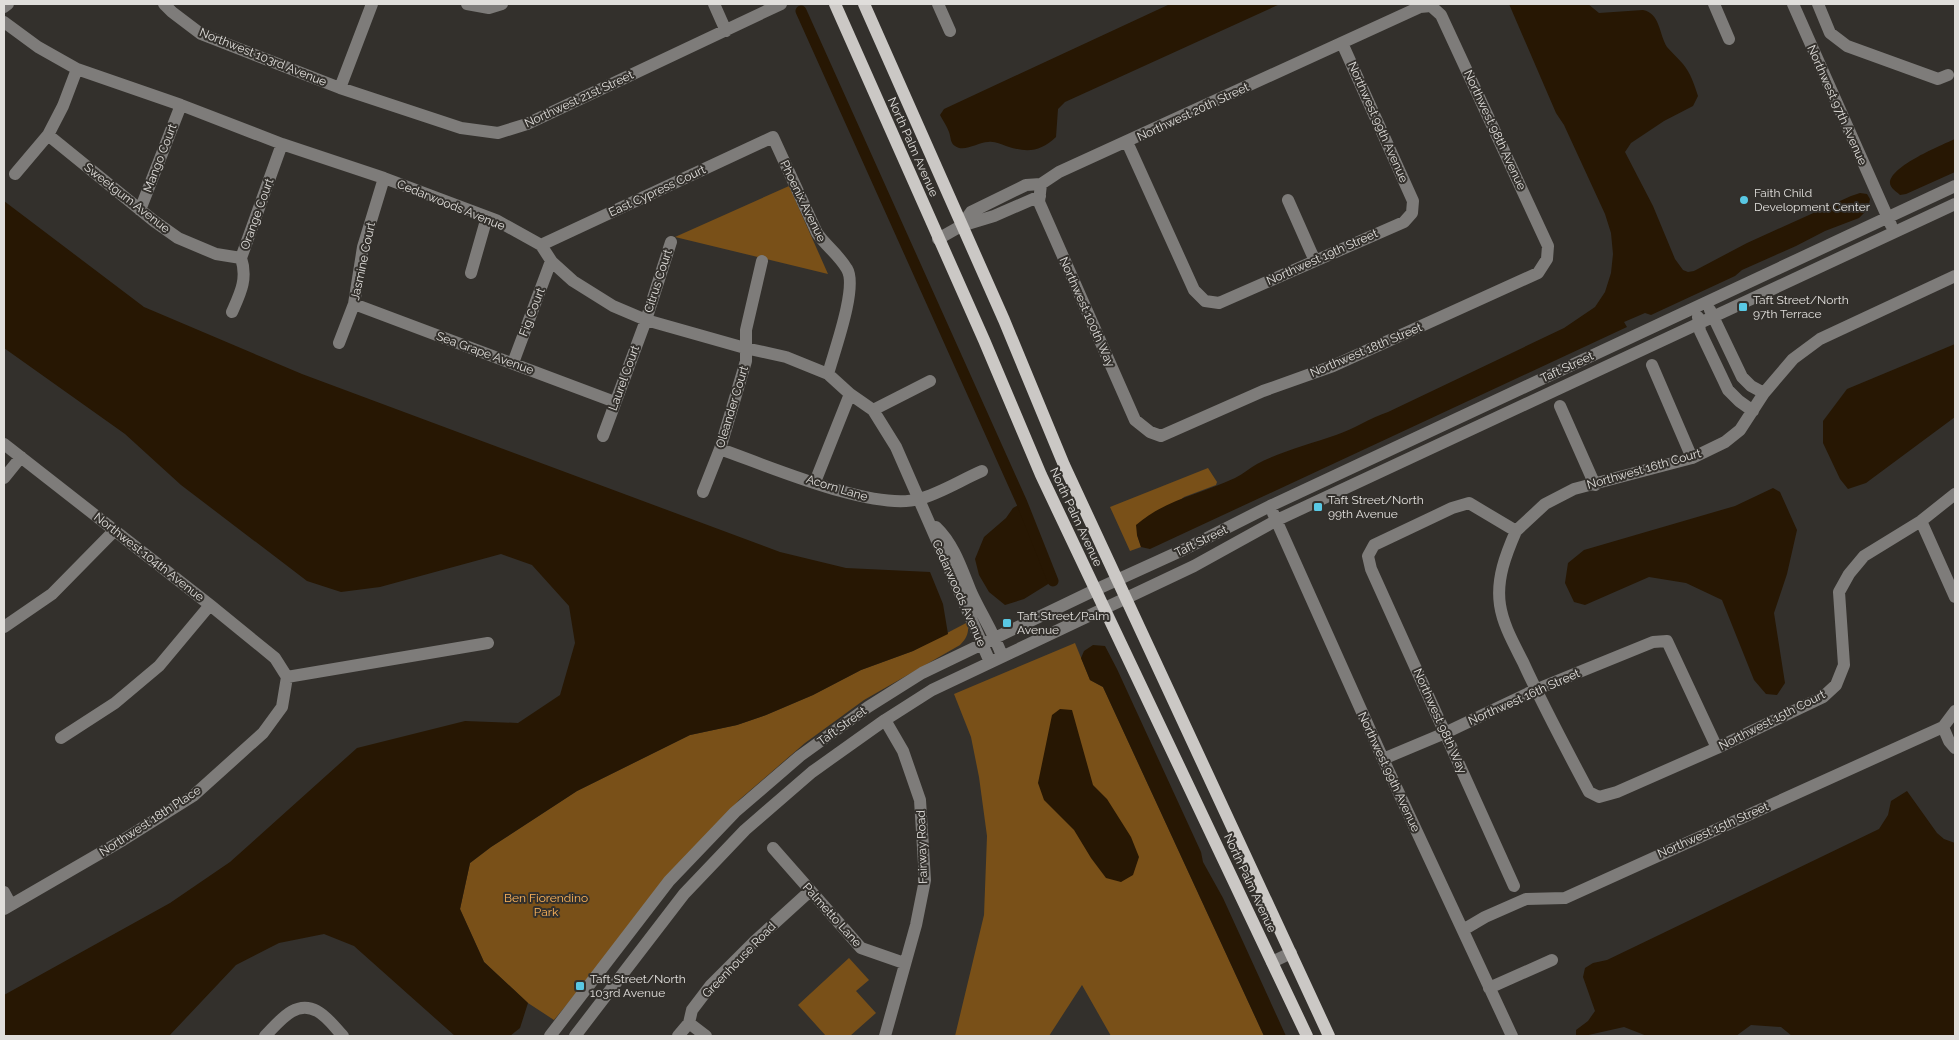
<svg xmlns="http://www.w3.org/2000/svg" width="1959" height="1040" font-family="Raleway,sans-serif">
  <rect width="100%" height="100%" fill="#33302c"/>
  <path fill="#795018" d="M 789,186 L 828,274 L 675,237 Z
    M 1208,468 L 1217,482 L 1216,485 L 1184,497 L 1137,535 L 1141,547 L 1130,551 L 1110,507 Z
    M 968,622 C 969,633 967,638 960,645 L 864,700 L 805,743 L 739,800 L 669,881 L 554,1020 L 528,1003 L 484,962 L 460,909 L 470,863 L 491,847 L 577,791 L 690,735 L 737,725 L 766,715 L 813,695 L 861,670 L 913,651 Z
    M 1075,643 L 1090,680 L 1103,687 L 1264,1036 L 1111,1036 L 1082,985 L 1049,1036 L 955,1036 L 984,915 L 987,836 L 979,777 L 971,737 L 954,694 Z
    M 849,958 L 869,980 L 856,991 L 876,1013 L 850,1036 L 826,1036 L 798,1005 Z"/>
  <path fill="#271703" d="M 1170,4 L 1280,4 L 1065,102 L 1058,109 L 1056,137 C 1040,152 1027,153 1006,146 C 1000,144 995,141 988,142 C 978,142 964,153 955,146 C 950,143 951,137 949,132 C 947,126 943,121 940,115 L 944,109 Z
    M 1509,4 L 1588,4 L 1599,13 L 1643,10 C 1660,13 1659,34 1667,47 C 1672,53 1678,58 1683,64 C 1691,74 1694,84 1698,96 L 1693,106 L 1664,121 L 1631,143 L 1625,152 L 1653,206 L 1675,259 L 1683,270 L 1688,272 L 1694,271 L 1747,243 L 1851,196 L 1860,193 L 1867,194 L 1870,199 L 1868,209 L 1859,218 L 1825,231 L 1796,246 L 1742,270 L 1735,276 L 1651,315 L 1645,313 L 1624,322 L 1627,327 L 1150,549 L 1141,547 L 1137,535 L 1136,525 C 1168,498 1199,495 1235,478 C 1243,474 1250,468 1257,464 C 1282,451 1310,444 1336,435 C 1354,429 1370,418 1388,412 L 1564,328 L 1595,307 L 1605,292 L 1611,273 L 1613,254 L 1611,233 L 1605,214 L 1564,125 L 1556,113 Z
    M 1955,139 L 1955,172 L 1906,194 L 1900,195 C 1897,192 1890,188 1890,183 C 1890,166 1942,145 1955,139 Z
    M 4,201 L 144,307 L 302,374 L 780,552 L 846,568 L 930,572 L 943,604 L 948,634 L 913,651 L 861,670 L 813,695 L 766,715 L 737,725 L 690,735 L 577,791 L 491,847 L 470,863 L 460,909 L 484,962 L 528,1003 L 520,1028 L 510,1036 L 455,1036 L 354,946 L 324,934 L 279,943 L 236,965 L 169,1036 L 4,1036 L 4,995 L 170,903 L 230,862 L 357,748 L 465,721 L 518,723 L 560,695 L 575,643 L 569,606 L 532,565 L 501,554 L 380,587 L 341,592 L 307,581 L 181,485 L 125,434 L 4,348 Z
    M 1955,344 L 1955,417 L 1866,483 L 1848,489 L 1840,479 L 1823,443 L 1823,421 L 1847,389 Z
    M 1773,488 L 1780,492 L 1797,530 L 1787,574 L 1774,613 L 1785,683 L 1777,695 L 1766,694 L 1754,680 L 1722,600 L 1686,583 L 1649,577 L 1585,605 L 1574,602 L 1565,583 L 1568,563 L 1584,550 L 1735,506 Z
    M 1022,503 L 1053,581 L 1024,599 L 1005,605 L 989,592 L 979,575 L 975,559 L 984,537 L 1006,518 L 1013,508 Z
    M 1093,645 L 1105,646 L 1117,669 L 1201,852 L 1203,862 L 1223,898 L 1286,1036 L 1264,1036 L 1103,687 L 1090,680 L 1081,658 L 1084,651 Z
    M 1060,709 L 1072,710 L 1093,785 L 1107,799 L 1131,837 L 1139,857 L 1133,875 L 1121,882 L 1106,878 L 1091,858 L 1074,830 L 1044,800 L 1038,783 L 1052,715 Z
    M 1907,791 L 1937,833 L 1944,839 L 1955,843 L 1955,1036 L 1792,1036 L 1781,1027 L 1751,1025 L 1736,1036 L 1647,1036 L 1624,1027 L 1584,1036 L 1576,1035 L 1576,1030 L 1588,1021 L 1595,1011 L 1583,977 L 1585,968 L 1593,963 L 1607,960 L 1879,829 L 1888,815 L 1891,801 Z"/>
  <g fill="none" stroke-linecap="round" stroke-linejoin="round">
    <path stroke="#271703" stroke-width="11" d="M 801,11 L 1022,503 L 1053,581"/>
    <path stroke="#7e7c7a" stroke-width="12" d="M 164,4 L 172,12 L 201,34 L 340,88 L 461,128 L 498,133 L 527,124 L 781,4
      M 467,4 L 489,8 L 502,4
      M 714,4 L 726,31
      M 938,4 L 950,31
      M 1714,4 L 1729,39
      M 1793,4 L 1891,225
      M 1818,4 L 1830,33 L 1847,46 L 1938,79 L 1948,75
      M 4,7 L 8,4
      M 4,22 L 38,47 L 77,69 L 181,105 L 282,144 L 384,178 L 496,220 L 541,245 L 552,262 L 573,281 L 613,306 L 646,320 L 745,348 L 786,357 L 828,374 L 850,394 L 873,410 L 896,447 L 990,662
      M 340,88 L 372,4
      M 48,135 L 154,221 L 178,238 L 216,254 L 241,258
      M 1127,142 L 1194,290 L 1205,301 L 1219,303 L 1404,222 L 1412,213 L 1413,201 L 1342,43
      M 15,174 L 48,135 L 63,106 L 77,69
      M 1288,200 L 1315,261
      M 140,210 L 181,105
      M 961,226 L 971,212 L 1026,185 L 1041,184 L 1059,172 L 1420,7 L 1431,6 L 1441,15 L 1548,246 L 1547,259 L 1538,273 L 1333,366 L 1263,391 L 1161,436 L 1150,432 L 1135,420 L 1039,202 L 1041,184
      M 938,239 L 961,226 L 994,216 L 1040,196
      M 541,245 L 773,137 L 817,233 C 826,246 839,255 847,269 C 858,287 834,352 828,374
      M 471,273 L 487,217
      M 354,304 L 615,402
      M 1710,310 L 1742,377 L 1751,386 L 1764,393
      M 232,312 C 240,294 248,279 241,258 L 282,144
      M 1698,317 L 1700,331 L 1728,390 L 1739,401 L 1753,411
      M 339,343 L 354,304 L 363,247 L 384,178
      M 513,363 L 551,261
      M 1652,365 L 1692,458
      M 1560,406 L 1595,485
      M 873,410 L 930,381
      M 603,436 L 646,320 L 671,242
      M 4,444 L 210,605 L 275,658 L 287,677
      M 720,449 C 766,465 874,512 919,499 C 939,494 963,479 982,471
      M 4,478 L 21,457
      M 815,482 L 850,394
      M 703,492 L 720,449 L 746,361 L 746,330 L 762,261
      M 1273,513 L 1383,759 L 1512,1036
      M 1921,521 L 1955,597
      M 936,527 C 954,544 962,570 971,592 C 981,614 994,633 1002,656
      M 1516,531 C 1506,554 1496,579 1500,605 C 1503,625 1514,644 1523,662 C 1543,706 1566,749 1589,792 L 1599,797 L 1617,792 L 1717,748 L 1823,697 L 1836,685 L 1844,665 L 1839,592 L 1849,574 L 1864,556 L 1921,521 L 1955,494
      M 4,627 L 52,594 L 114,531
      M 1943,727 L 1949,741 L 1955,748
      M 61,738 L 115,703 L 159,666 L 210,605
      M 1383,759 L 1445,733 L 1535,690 L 1653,642 L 1667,641 L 1717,748
      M 773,848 L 861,948 L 904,963
      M 1514,886 L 1371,569 L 1368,556 L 1374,545 L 1452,508 L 1469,503 L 1516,531 L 1545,504 L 1574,489 L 1692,458 L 1725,442 L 1740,430 L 1764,393 L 1793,359 L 1820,339 L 1955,276
      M 4,892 L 11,905
      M 4,909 L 123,840 L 193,796 L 263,733 L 282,707 L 287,677 L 488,643
      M 1463,930 L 1485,917 L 1526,899 L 1565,898 L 1943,727 L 1955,711
      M 1272,962 L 1291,953
      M 1489,988 L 1552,960
      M 689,1023 L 706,1036
      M 265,1036 C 279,1022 295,999 317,1011 C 327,1016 336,1029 343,1036
      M 550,1036 L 669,881 L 735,812 L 800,756 L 868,707 L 922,673 L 1095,590 L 1185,549 L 1270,506 L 1955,186
      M 575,1036 L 684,894 L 745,830 L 812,772 L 885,720 L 932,690 L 1194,566 L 1277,520 L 1955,204
      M 678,1036 L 689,1023 L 692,1010 L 711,985 L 754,942 L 810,891
      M 885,1036 L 916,925 L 925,880 L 920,800 L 903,751 L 885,720"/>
    <path stroke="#cbc8c5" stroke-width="12" d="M 835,4 L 984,340 L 1041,475 L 1307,1036
      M 864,4 L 1004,320 L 1064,465 L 1329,1036"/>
  </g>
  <g fill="#59c8e4" stroke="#33302c" stroke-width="2">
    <circle cx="1744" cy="200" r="5"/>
    <rect x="1738" y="302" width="10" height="10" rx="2.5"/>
    <rect x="1313" y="502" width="10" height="10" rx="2.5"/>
    <rect x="1002" y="618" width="10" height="10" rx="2.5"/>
    <rect x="575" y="981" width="10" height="10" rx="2.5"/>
  </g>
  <g text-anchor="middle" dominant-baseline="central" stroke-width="4" stroke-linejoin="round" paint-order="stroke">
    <g font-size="12" fill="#e0dedb" stroke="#33302c">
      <text transform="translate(263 57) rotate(22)">Northwest 103rd Avenue</text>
      <text transform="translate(579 99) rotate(-25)">Northwest 21st Street</text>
      <text transform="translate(1837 105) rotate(66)">Northwest 97th Avenue</text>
      <text transform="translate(1193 112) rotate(-25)">Northwest 20th Street</text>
      <text transform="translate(1378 122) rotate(66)">Northwest 99th Avenue</text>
      <text transform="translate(1495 130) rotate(65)">Northwest 98th Avenue</text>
      <text transform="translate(913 147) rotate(66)">North Palm Avenue</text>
      <text transform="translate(160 158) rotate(-69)">Mango Court</text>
      <text transform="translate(657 191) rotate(-25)">East Cypress Court</text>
      <text transform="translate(127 198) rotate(38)">Sweetgum Avenue</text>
      <text transform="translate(803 201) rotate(64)">Phoenix Avenue</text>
      <text transform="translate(451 205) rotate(22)">Cedarwoods Avenue</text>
      <text transform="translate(257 214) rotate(-70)">Orange Court</text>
      <text transform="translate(1322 257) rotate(-24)">Northwest 19th Street</text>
      <text transform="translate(363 261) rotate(-78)">Jasmine Court</text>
      <text transform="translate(658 281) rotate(-72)">Citrus Court</text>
      <text transform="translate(532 312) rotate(-69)">Fig Court</text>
      <text transform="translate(1087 312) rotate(66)">Northwest 100th Way</text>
      <text transform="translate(1366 350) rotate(-23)">Northwest 18th Street</text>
      <text transform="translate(485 353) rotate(20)">Sea Grape Avenue</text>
      <text transform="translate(1567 367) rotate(-25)">Taft Street</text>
      <text transform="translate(624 378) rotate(-70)">Laurel Court</text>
      <text transform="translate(732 407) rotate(-73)">Oleander Court</text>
      <text transform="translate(1644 469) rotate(-16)">Northwest 16th Court</text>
      <text transform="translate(837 488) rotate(17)">Acorn Lane</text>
      <text transform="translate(1076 517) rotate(65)">North Palm Avenue</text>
      <text transform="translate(1201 541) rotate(-26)">Taft Street</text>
      <text transform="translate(149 557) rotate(38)">Northwest 104th Avenue</text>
      <text transform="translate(959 593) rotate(66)">Cedarwoods Avenue</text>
      <text transform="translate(1524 697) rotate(-24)">Northwest 16th Street</text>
      <text transform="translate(1772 720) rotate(-27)">Northwest 15th Court</text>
      <text transform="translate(1440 721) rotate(66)">Northwest 98th Way</text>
      <text transform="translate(842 726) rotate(-36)">Taft Street</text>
      <text transform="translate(1389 772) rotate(65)">Northwest 99th Avenue</text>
      <text transform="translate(150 821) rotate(-33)">Northwest 18th Place</text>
      <text transform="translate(1713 830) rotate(-24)">Northwest 15th Street</text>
      <text transform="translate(922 847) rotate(-92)">Fairway Road</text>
      <text transform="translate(1250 883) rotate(65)">North Palm Avenue</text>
      <text transform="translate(832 915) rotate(48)">Palmetto Lane</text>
      <text transform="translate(739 960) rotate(-46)">Greenhouse Road</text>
    </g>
    <g font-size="12" fill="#e0dedb" stroke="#33302c" text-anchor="start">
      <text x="1754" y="193">Faith Child<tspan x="1754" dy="14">Development Center</tspan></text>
      <text x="1753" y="300">Taft Street/North<tspan x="1753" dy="14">97th Terrace</tspan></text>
      <text x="1328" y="500">Taft Street/North<tspan x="1328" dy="14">99th Avenue</tspan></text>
      <text x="1017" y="616">Taft Street/Palm<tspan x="1017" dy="14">Avenue</tspan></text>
      <text x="590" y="979">Taft Street/North<tspan x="590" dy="14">103rd Avenue</tspan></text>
    </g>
    <g font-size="12" fill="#ffb65c" stroke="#33302c">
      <text x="546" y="898">Ben Fiorendino<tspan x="546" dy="14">Park</tspan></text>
    </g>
  </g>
  <rect width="1959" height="1040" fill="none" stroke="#e0dedb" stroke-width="10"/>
</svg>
